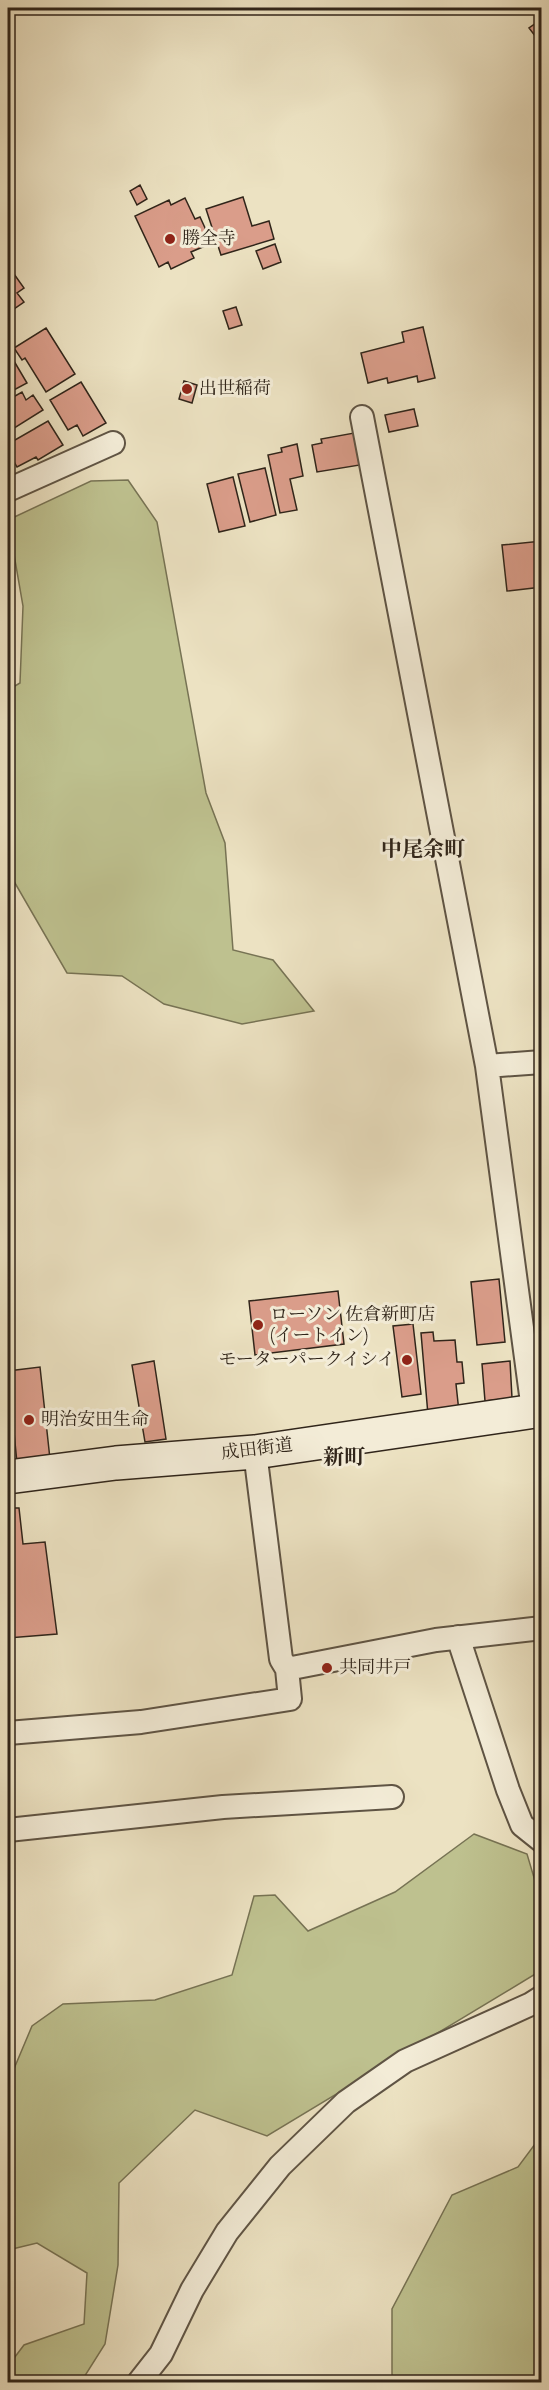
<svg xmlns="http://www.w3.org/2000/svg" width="549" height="2390" font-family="'IM FELL English','Noto Serif JP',serif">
  <rect width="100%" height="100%" fill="#ece2c2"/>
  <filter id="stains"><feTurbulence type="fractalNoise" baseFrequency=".00333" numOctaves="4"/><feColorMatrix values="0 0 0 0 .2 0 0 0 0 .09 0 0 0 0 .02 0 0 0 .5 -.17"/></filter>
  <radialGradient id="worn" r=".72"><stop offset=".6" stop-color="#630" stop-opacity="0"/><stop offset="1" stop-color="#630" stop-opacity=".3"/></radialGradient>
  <path fill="#bec18f" stroke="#777354" stroke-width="1.5" d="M 128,480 L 157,522 L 206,793 L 225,843 L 233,950 L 273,960 L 314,1011 L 242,1024 L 164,1004 L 122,976 L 67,973 L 8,871 L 8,690 L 20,683 L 23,606 L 8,520 L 91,481 Z
    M 474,1834 L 527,1854 L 541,1901 L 541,1952 L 537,1973 L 267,2136 L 195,2110 L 119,2183 L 118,2265 L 105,2344 L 81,2382 L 8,2382 L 8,2366 L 24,2345 L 84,2324 L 87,2273 L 37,2243 L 8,2250 L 8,2083 L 32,2026 L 63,2004 L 155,2000 L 232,1975 L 254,1896 L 275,1895 L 308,1931 L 395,1892 Z
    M 541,2136 L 541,2382 L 395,2382 L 392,2374 L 392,2309 L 452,2195 L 518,2167 Z"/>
  <path fill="#da9d8a" stroke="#30251a" stroke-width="1.5" d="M 542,19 L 542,45 L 529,28 Z
    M 140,185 L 147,199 L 137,205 L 130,191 Z
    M 243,197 L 252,226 L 269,221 L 274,239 L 221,255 L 206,209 Z
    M 185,198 L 195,219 L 200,217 L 212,243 L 191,252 L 194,258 L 171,269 L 168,262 L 159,267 L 135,216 L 169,200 L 171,205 Z
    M 275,244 L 281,262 L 263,269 L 256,251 Z
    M 14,274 L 24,288 L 17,293 L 24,302 L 8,313 L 8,278 Z
    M 236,307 L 242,325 L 229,329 L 223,311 Z
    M 423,327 L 435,378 L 418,382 L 417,376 L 388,383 L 387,378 L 368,383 L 361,353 L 404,342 L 402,332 Z
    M 46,328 L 75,374 L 46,392 L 25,358 L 22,360 L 14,348 Z
    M 11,356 L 27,383 L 12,391 L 8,384 L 8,358 Z
    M 184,381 L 197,385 L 192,403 L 179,399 Z
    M 81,382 L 106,423 L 83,436 L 77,425 L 68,430 L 50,400 Z
    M 22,392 L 26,400 L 33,395 L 43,410 L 8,432 L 8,400 Z
    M 414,409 L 418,426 L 389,432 L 385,415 Z
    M 48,421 L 63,445 L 38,460 L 36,457 L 17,467 L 8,451 L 8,444 Z
    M 354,433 L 360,465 L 317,472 L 312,445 L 322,443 L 321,439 Z
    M 297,444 L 303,476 L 290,479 L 297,510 L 280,513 L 268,455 L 282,452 L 281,448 Z
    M 265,468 L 276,515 L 250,522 L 238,474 Z
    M 233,477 L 245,526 L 219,532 L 207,484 Z
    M 542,541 L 542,587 L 507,591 L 502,545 Z
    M 499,1279 L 505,1342 L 477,1345 L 471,1282 Z
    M 338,1291 L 344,1344 L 255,1355 L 249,1301 Z
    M 413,1324 L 421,1394 L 402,1397 L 393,1326 Z
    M 433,1332 L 434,1341 L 455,1340 L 457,1362 L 462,1362 L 464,1383 L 456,1384 L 459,1412 L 428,1415 L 421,1333 Z
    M 154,1361 L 166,1439 L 145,1442 L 132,1365 Z
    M 510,1361 L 512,1398 L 485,1401 L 482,1364 Z
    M 40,1367 L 50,1459 L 17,1463 L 8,1371 Z
    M 8,1508 L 19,1508 L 23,1544 L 45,1542 L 57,1634 L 8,1638 Z"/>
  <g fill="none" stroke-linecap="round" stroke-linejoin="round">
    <defs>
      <path id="street" d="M 362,417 L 487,1066 L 533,1410
        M 8,490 L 113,443
        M 487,1066 L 542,1062
        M 458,1637 L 508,1790 L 522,1825 L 542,1841
        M 287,1669 L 436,1640 L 542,1628
        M 8,1733 L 141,1722 L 290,1699 L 287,1669 L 281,1659 L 255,1452
        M 8,1830 L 223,1807 L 392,1797
        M 139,2382 L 161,2354 L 192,2290 L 227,2232 L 280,2166 L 346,2102 L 405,2061 L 531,2004 L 542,1997"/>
      <path id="secondary" d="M 8,1477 L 116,1463 L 255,1452 L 542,1410"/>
    </defs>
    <use href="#street" stroke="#5f5444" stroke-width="26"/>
    <use href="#secondary" stroke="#30251a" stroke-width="36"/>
    <use href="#street" stroke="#f3ecd7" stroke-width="22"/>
    <use href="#secondary" stroke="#f3ecd7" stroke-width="33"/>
  </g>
  <g fill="#8f2418" stroke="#f3ecd7" stroke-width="2">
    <circle cx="170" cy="239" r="6"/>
    <circle cx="187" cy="389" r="6"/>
    <circle cx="258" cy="1325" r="6"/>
    <circle cx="407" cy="1360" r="6"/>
    <circle cx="29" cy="1420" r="6"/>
    <circle cx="327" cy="1668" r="6"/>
  </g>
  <g text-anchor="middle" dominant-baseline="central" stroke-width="6" stroke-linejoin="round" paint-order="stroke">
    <g font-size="18" fill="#30251a" stroke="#f3ecd7" text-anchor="start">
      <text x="182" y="239">勝全寺</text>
      <text x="199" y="389">出世稲荷</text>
      <text x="270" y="1315">ローソン 佐倉新町店<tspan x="270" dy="21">(イートイン)</tspan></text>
      <text x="395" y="1360" text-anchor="end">モーターパークイシイ</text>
      <text x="41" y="1420">明治安田生命</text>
      <text x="339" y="1668">共同井戸</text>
    </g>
    <g font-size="18" fill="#30251a" stroke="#f3ecd7">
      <text transform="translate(257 1450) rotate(-7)">成田街道</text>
    </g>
    <g font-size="21" font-weight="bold" fill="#30251a" stroke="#f3ecd7">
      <text x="423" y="850">中尾余町</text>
      <text x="344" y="1458">新町</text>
    </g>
  </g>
  <rect width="549" height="2390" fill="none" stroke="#ece2c2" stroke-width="30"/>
  <rect x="9" y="9" width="531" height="2372" fill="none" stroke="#30251a" stroke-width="3"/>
  <rect x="15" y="15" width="519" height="2360" fill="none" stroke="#30251a" stroke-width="1.5"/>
  <rect width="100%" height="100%" filter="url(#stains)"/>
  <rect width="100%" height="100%" fill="url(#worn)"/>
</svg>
